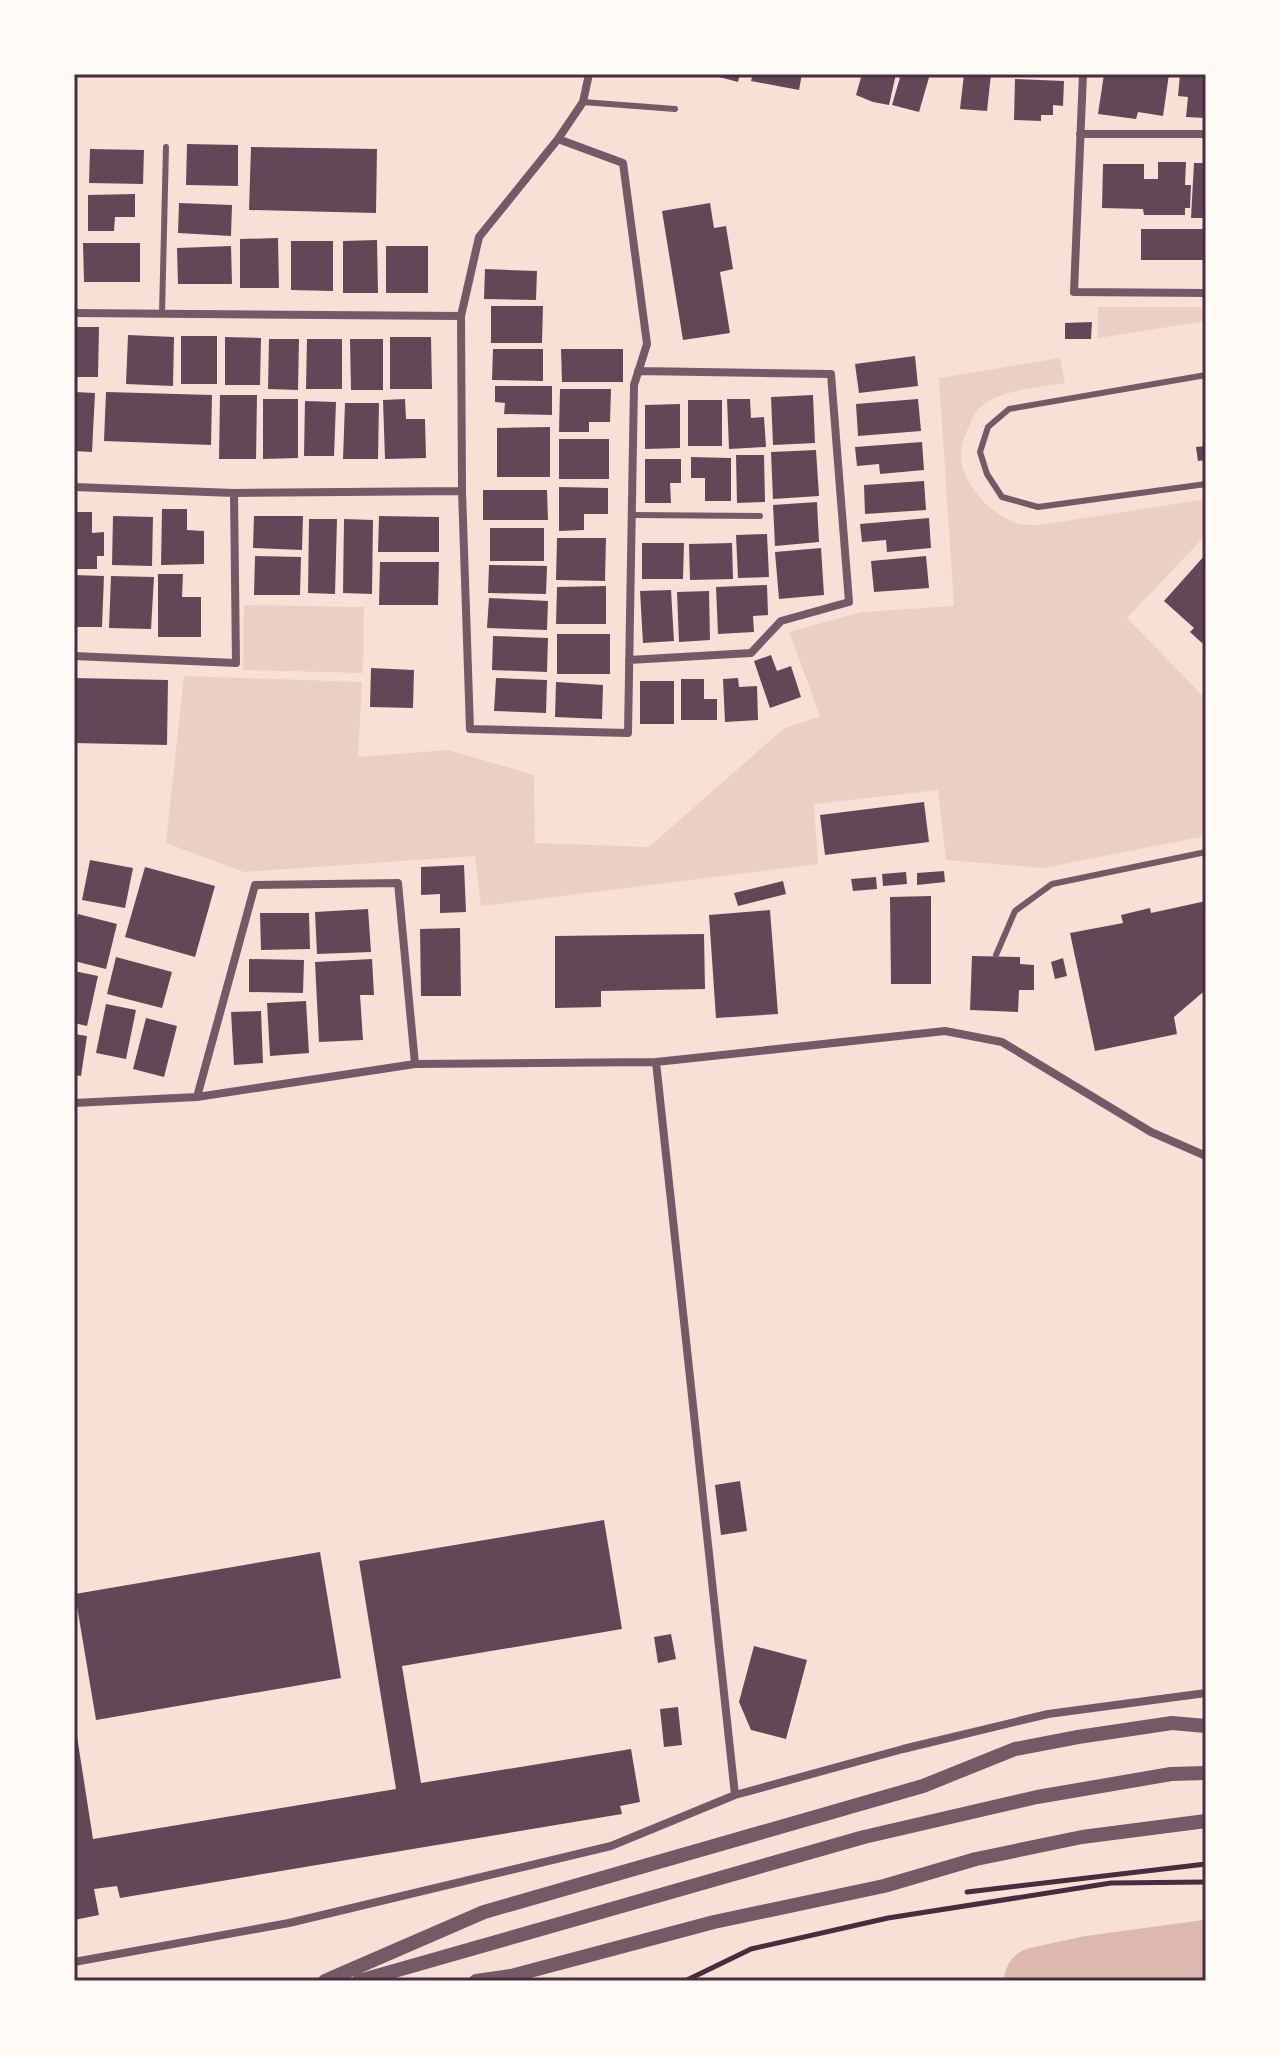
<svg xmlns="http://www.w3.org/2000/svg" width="1280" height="2055" font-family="Spectral,serif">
  <rect width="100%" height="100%" fill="#f7e1d7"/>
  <path fill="#ebcfc5" d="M 1098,307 L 1206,307 L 1206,321 L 1098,338 Z
    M 1060,358 L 1065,383 C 1041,387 1002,390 983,405 C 974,412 971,421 967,431 C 964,439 961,446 961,455 C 961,483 990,514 1016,523 C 1023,525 1032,525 1040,525 L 1206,499 L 1206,535 L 1127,618 L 1202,695 L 1206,693 L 1206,836 L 1043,868 L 946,860 L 938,790 L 814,804 L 818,864 L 481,906 L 475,856 L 244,872 L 166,843 L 184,676 L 362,682 L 358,757 L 448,750 L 534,775 L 535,843 L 649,847 L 783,729 L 820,716 L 789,632 L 862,612 L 954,606 L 939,378 Z
    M 244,605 L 364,607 L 363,673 L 243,670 Z"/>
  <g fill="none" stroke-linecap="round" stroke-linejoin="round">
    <path stroke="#dcb8b0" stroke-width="68" d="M 1038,1981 L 1089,1970 L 1206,1954"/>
  </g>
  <path fill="#644757" d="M 708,74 L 740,74 L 738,82 Z
    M 753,74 L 802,74 L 799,90 L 751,81 Z
    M 862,74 L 896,74 L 889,105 L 873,102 L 856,95 Z
    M 901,74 L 930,74 L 919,112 L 892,105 Z
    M 964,74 L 991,74 L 987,111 L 960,109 Z
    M 1104,74 L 1169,74 L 1163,116 L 1138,112 L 1136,119 L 1098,114 Z
    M 1180,74 L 1206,74 L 1206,118 L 1186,117 L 1188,97 L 1178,96 Z
    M 1015,79 L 1064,81 L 1063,106 L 1053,105 L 1053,115 L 1041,115 L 1041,121 L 1014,120 Z
    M 187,144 L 238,145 L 238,186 L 186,185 Z
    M 251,147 L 377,149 L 376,213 L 249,210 Z
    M 90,149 L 144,150 L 143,184 L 89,183 Z
    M 1158,162 L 1186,162 L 1185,185 L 1191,185 L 1190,208 L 1185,208 L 1185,215 L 1144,215 L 1143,209 L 1102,208 L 1103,164 L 1144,164 L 1144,179 L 1158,179 Z
    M 1194,163 L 1206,163 L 1206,218 L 1191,218 Z
    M 135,194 L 135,217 L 115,217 L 114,231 L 88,231 L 88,195 Z
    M 179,203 L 232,205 L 231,236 L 178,233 Z
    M 710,203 L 714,228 L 726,226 L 733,269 L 720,272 L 730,333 L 683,340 L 662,211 Z
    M 1141,229 L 1206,229 L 1206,260 L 1141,260 Z
    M 278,238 L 279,288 L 240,288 L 240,239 Z
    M 377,240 L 378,293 L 343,293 L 343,241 Z
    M 291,241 L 333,241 L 333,291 L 291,290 Z
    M 83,243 L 140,243 L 140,282 L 84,282 Z
    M 231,246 L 232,284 L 178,284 L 177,248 Z
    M 386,246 L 428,246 L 428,293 L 386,293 Z
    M 485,269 L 537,271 L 536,300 L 484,299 Z
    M 491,306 L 543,306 L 542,343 L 491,343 Z
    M 1092,322 L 1091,339 L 1065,339 L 1065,323 Z
    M 74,327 L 99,327 L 98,377 L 74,377 Z
    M 128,335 L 174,337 L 173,386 L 126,384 Z
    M 181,336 L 217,336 L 217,384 L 181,384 Z
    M 225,337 L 261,338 L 260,385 L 225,385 Z
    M 390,337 L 431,337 L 432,389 L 390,389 Z
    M 269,339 L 299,339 L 298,390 L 268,389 Z
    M 307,339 L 342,339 L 342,389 L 306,389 Z
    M 350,339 L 383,339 L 383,390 L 351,390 Z
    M 493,349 L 543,349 L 543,381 L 492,380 Z
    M 561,349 L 623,349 L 623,382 L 562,382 Z
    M 915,356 L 918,386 L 859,393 L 855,364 Z
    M 495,386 L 552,386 L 552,415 L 504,414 L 505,403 L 495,402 Z
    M 560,389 L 611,389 L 610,422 L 589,422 L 589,432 L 559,432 Z
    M 74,392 L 95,393 L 92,452 L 74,451 Z
    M 106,392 L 212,395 L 211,445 L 104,441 Z
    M 220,395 L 257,395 L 256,459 L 219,459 Z
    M 813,395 L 815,443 L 773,445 L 771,397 Z
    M 263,399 L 298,399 L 298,458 L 263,459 Z
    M 405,399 L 406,419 L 425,419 L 426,458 L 385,459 L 383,400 Z
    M 727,399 L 750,399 L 751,418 L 764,417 L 766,447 L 729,449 Z
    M 918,399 L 921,431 L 858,436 L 856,404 Z
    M 688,400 L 722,400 L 722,446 L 688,446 Z
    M 305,401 L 336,402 L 334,456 L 304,456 Z
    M 345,403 L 379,403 L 378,459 L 343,459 Z
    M 680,404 L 680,448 L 645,449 L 645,405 Z
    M 550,427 L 550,477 L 497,477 L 497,428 Z
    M 559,439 L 609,439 L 609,479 L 559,479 Z
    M 922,442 L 924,470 L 880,474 L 879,464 L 857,466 L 855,447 Z
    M 1206,446 L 1206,460 L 1198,461 L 1196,447 Z
    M 816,450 L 819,496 L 773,499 L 771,452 Z
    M 736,455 L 764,455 L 765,502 L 737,503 Z
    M 691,457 L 731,458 L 731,501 L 705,501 L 705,478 L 691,478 Z
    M 645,459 L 681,459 L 681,483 L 670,483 L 671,503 L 645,503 Z
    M 924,481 L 926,510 L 865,514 L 864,485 Z
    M 559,487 L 608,488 L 608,514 L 584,514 L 584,530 L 559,531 Z
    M 483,490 L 547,490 L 548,520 L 483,520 Z
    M 817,502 L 819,542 L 775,546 L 773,505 Z
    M 162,509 L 187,509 L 187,530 L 204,531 L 204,564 L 161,565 Z
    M 74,512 L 92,512 L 92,533 L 104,532 L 104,556 L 97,556 L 97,569 L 74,569 Z
    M 113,516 L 153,517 L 152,566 L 112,565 Z
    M 254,516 L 303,516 L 302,550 L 253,548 Z
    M 379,516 L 439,517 L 439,552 L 378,552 Z
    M 929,518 L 931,548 L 887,552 L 886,540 L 862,542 L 860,524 Z
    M 309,519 L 337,519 L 335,594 L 308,593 Z
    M 344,519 L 373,520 L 372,594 L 343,593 Z
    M 490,528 L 544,528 L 544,561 L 490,561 Z
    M 767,534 L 769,577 L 738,578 L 736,535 Z
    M 557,538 L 606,538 L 605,581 L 556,580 Z
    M 642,543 L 684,543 L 683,579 L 642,579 Z
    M 732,543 L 733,579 L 690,580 L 689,544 Z
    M 821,548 L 824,595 L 779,599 L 775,552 Z
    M 1206,554 L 1206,640 L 1202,643 L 1190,632 L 1194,628 L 1164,601 Z
    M 255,556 L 301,557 L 300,595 L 254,595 Z
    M 926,556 L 929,588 L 874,592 L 871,561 Z
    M 380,562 L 439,562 L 438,605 L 379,605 Z
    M 489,565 L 547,566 L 546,594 L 488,593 Z
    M 158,574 L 183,574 L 182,597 L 201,597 L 201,637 L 158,637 Z
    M 74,575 L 104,576 L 102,627 L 74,627 Z
    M 111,576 L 154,577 L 151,629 L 109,628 Z
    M 767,585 L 768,615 L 753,616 L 754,632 L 718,634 L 716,587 Z
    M 606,586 L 606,624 L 556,624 L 557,587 Z
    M 671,590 L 674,641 L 643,643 L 640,591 Z
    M 709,591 L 710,640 L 679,642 L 677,592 Z
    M 489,598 L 548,601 L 547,630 L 487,628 Z
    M 557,634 L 610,634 L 610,674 L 557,674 Z
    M 493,636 L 548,638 L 547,672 L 492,670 Z
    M 771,655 L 777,671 L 791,666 L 801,697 L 770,708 L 754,661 Z
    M 371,668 L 414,670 L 413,708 L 370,707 Z
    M 74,678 L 168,680 L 167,745 L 74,743 Z
    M 496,678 L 547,680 L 546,713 L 494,711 Z
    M 738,678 L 739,687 L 757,686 L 758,720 L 725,722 L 723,679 Z
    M 681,679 L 704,679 L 704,699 L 717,699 L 717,720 L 681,720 Z
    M 640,681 L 674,681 L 674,724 L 640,724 Z
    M 556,682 L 603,685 L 602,719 L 555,717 Z
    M 924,802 L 929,842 L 825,855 L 820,815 Z
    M 90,860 L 133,868 L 125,908 L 82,900 Z
    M 464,865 L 466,912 L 440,913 L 440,894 L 421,895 L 421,867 Z
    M 145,867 L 215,886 L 195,957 L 125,937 Z
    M 944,871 L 945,882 L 917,885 L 917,873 Z
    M 906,872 L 907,884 L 883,886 L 882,874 Z
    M 876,877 L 877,889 L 853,891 L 851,879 Z
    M 783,881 L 786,894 L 738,906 L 734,893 Z
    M 931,896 L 931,984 L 891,984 L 890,897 Z
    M 1206,901 L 1206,992 L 1202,993 L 1174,1017 L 1177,1034 L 1095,1051 L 1070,933 L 1123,923 L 1121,915 L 1150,908 L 1151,913 Z
    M 368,909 L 371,952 L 317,954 L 315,912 Z
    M 770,910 L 778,1014 L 716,1018 L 709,915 Z
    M 260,913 L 309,913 L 310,949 L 261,950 Z
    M 78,914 L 117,924 L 106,969 L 74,961 L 74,931 Z
    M 460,928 L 461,996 L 421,996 L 420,929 Z
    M 704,934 L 705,989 L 601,991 L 601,1007 L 555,1008 L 555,936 Z
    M 972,956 L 1020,957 L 1020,964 L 1034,965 L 1034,990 L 1019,990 L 1018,1012 L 970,1010 Z
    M 116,957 L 172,972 L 162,1008 L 107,994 Z
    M 1063,958 L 1067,976 L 1055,979 L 1051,962 Z
    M 249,959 L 304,960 L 303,993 L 249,992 Z
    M 372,959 L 374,995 L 360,995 L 363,1040 L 319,1042 L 315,962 Z
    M 74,971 L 98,976 L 87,1026 L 74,1023 Z
    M 306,1001 L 309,1053 L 270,1056 L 267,1003 Z
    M 106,1004 L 136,1010 L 126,1059 L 96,1053 Z
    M 261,1011 L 263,1063 L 234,1065 L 231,1012 Z
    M 146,1018 L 177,1026 L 164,1077 L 133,1069 Z
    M 74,1034 L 87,1036 L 81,1076 L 74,1075 Z
    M 740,1481 L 747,1531 L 721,1535 L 715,1485 Z
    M 604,1520 L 622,1629 L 402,1666 L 421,1783 L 631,1749 L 640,1802 L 620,1806 L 622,1814 L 120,1898 L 117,1886 L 94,1889 L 99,1915 L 74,1920 L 74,1730 L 76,1730 L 93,1839 L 396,1789 L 359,1561 Z
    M 320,1552 L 341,1678 L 96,1720 L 75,1594 Z
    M 671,1634 L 676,1659 L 658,1663 L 654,1637 Z
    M 754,1646 L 807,1660 L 786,1739 L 751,1730 L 739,1702 Z
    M 678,1707 L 682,1745 L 664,1747 L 660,1709 Z"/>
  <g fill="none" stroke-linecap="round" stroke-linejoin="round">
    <path stroke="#4a2c40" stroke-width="5" d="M 967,1892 L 1206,1864
      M 685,1981 L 751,1949 L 888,1918 L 1111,1883 L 1206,1882"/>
    <path stroke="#755966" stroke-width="6" d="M 583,102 L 675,109
      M 162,314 L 166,147
      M 1206,375 L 1009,409 L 988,427 L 980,452 L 987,474 L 1002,497 L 1038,507 L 1206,484
      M 632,515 L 760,516
      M 996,955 L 1015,911 L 1052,884 L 1206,852"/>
    <path stroke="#755966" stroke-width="8" d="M 1083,74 L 1074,292 L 1206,293
      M 1080,134 L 1206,134
      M 558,139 L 623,163 L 647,344 L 634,385 L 628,733 L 470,729 L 462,491 L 461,316 L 479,237 L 558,139 L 583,102 L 589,74
      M 74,313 L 461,316
      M 74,487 L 234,493 L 462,491
      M 74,656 L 236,663 L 234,493
      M 629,660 L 751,653 L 781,621 L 849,602 L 831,374 L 638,371
      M 656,1062 L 735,1795
      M 197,1097 L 255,885 L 398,883 L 415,1064
      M 74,1103 L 197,1097 L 415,1064 L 656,1062 L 945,1031 L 1002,1042 L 1151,1132 L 1206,1156
      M 74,1962 L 289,1923 L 611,1846 L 735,1795 L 903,1749 L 1048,1714 L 1206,1693"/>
    <path stroke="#755966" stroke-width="14" d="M 325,1981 L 484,1912 L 923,1786 L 1015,1749 L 1078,1737 L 1172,1723 L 1206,1726
      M 359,1981 L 864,1837 L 1037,1797 L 1171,1774 L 1206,1773
      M 476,1981 L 511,1976 L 714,1922 L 884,1886 L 976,1859 L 1082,1837 L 1206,1821"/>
  </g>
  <rect width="1280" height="2055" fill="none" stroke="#fffaf5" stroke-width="152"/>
  <rect x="76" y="76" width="1128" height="1903" fill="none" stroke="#4a2c40" stroke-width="3"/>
</svg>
